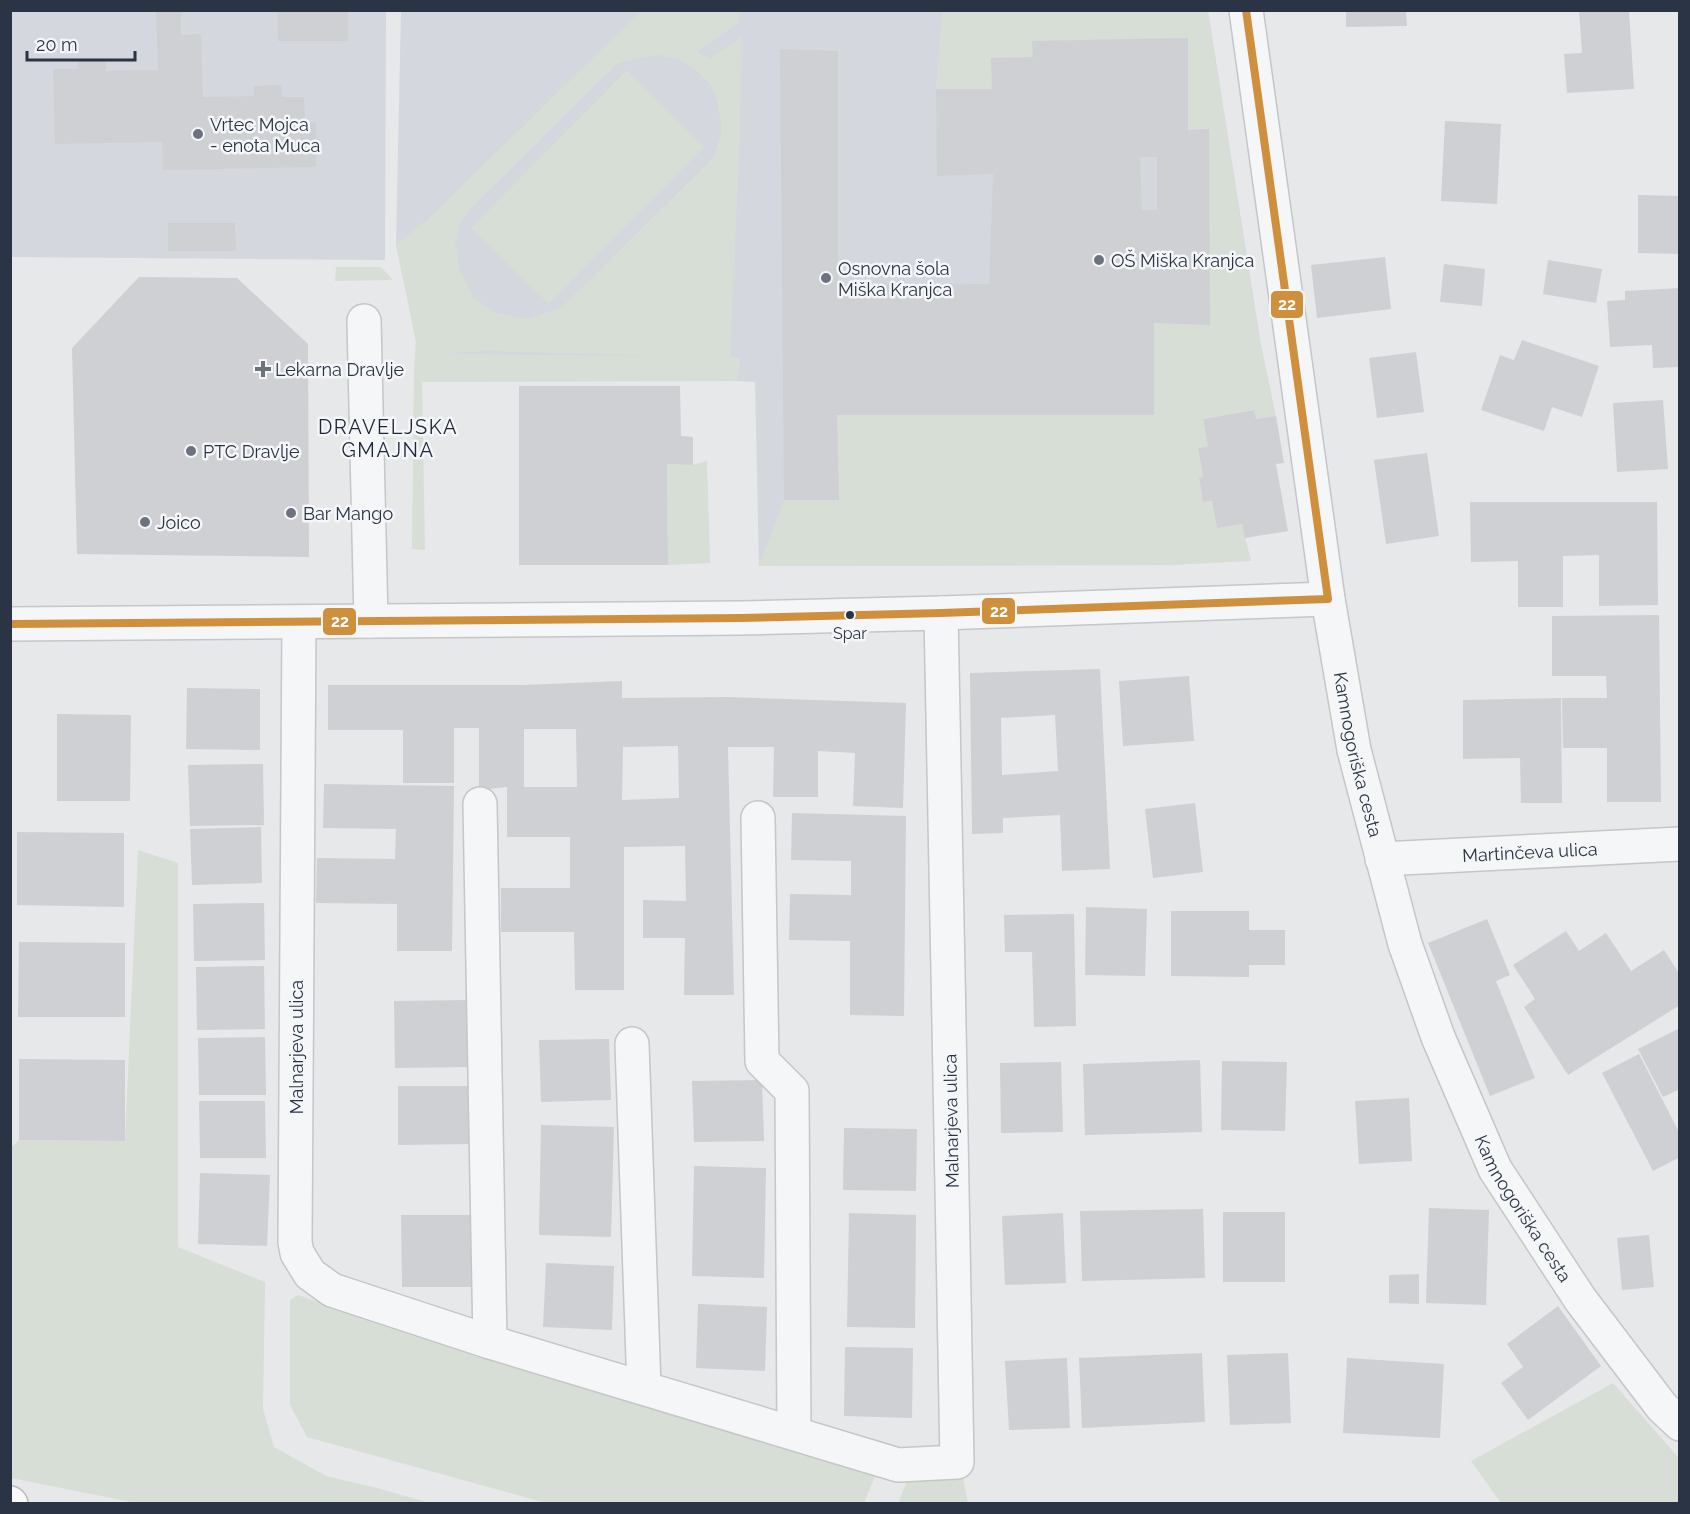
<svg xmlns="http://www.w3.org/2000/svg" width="1690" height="1514" font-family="Raleway,sans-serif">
  <rect width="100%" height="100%" fill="#e6e8ea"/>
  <path fill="#d4d7dd" d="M 11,11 L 386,11 L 385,260 L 11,257 Z
    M 401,11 L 1208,11 L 1265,371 L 1166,380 L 1170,565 L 759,566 L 755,382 L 736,381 L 740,358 L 422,354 L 416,341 L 396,244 Z"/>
  <path fill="#d6ded6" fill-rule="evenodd" d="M 641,11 L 740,11 L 739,22 L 697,52 L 710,58 L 742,37 L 740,135 L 730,357 L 740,358 L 736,381 L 422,382 L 425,550 L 412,549 L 414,370 L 416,341 L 396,244 L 427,220 ZM 657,55 L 679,59 L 697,71 L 711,85 L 717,101 L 722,130 L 714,157 L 562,307 L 529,319 L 496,313 L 473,297 L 459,269 L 455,241 L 461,221 L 473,206 L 618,63 ZM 487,351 L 661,356 L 662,356 L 438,354 Z
    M 942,11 L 1208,11 L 1257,325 L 1276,416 L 1256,419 L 1253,410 L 1203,419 L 1208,447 L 1198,449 L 1203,477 L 1199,479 L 1203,502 L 1212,501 L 1217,528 L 1242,524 L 1251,561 L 1170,565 L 759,566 L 784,500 L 839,500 L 837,415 L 1153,415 L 1154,323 L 1209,129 L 1188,130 L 1188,39 L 1033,41 L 1033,57 L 992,58 L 992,89 L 936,89 Z
    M 627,70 L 704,147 L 549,304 L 471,228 Z
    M 336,267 L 381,267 L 393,280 L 335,281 Z
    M 707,461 L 710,563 L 668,565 L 667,464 L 693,465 Z
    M 138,850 L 178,863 L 178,1247 L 265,1282 L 263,1409 L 274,1447 L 326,1476 L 377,1488 L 430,1503 L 136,1503 L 11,1478 L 10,1149 L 19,1140 L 125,1141 Z
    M 298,1295 L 486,1358 L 875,1476 L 864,1503 L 546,1503 L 307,1437 L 290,1405 L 290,1300 Z
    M 1613,1383 L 1679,1458 L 1679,1503 L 1501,1503 L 1471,1461 Z
    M 963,1477 L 968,1503 L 898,1504 L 908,1478 Z"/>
  <path fill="#ced0d3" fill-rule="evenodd" d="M 156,10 L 181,10 L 181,35 L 201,34 L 203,97 L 254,96 L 254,86 L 281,85 L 282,97 L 304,97 L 305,123 L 316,123 L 316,167 L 163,170 L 162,142 L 55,144 L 53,69 L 78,69 L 77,60 L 106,59 L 106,71 L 158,70 Z
    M 277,10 L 348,10 L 348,41 L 278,41 Z
    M 1346,10 L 1406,10 L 1407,26 L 1346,27 Z
    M 1579,10 L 1629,10 L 1634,89 L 1567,93 L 1564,54 L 1582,53 Z
    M 1188,38 L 1188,130 L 1209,129 L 1210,325 L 1154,323 L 1154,415 L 837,415 L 839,500 L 784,500 L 780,49 L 838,51 L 838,285 L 989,284 L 993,174 L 937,176 L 936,89 L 992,89 L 991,58 L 1033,57 L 1032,41 ZM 1140,157 L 1157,157 L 1157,210 L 1142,210 Z
    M 1445,121 L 1501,124 L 1497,204 L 1441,201 Z
    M 1638,195 L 1680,196 L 1680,254 L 1638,253 Z
    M 168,223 L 235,223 L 236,251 L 168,251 Z
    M 1385,257 L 1391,309 L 1317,318 L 1311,265 Z
    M 1548,260 L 1602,269 L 1596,303 L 1543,294 Z
    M 1444,264 L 1485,269 L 1482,306 L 1440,302 Z
    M 139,277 L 237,278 L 308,344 L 309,557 L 77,554 L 72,348 Z
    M 1680,288 L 1680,367 L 1653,368 L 1652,345 L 1610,347 L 1607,301 L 1625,300 L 1625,291 Z
    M 1522,340 L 1599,366 L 1582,417 L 1552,407 L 1544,431 L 1481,410 L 1500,355 L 1514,360 Z
    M 1416,352 L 1424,412 L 1377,418 L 1369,358 Z
    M 519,386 L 680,386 L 681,436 L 693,437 L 693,465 L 667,464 L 668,565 L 519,565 Z
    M 1663,400 L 1668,469 L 1617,472 L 1613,403 Z
    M 1254,410 L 1256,419 L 1276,416 L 1284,463 L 1276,464 L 1288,531 L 1245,538 L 1242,524 L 1217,528 L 1212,501 L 1203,502 L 1199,478 L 1203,477 L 1198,448 L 1208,447 L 1203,419 Z
    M 1427,453 L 1439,536 L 1386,544 L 1374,460 Z
    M 1470,502 L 1657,502 L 1658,605 L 1599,606 L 1599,555 L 1563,556 L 1563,607 L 1518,607 L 1518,561 L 1471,562 Z
    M 1659,615 L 1661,802 L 1607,802 L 1607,748 L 1563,748 L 1562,698 L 1607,698 L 1606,676 L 1552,676 L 1552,616 Z
    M 1100,669 L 1110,869 L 1062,871 L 1060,815 L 1003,818 L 1003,833 L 972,834 L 970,673 ZM 1055,715 L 1058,771 L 1002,775 L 1001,718 Z
    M 1189,676 L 1194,741 L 1123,746 L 1119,681 Z
    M 622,681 L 622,698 L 727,697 L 906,703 L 903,808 L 853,806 L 855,753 L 818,751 L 818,797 L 773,797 L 774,747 L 728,747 L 734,995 L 684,995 L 685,938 L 643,938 L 643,900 L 686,901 L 685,846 L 624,847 L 624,990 L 575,990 L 574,932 L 501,932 L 501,888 L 570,888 L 570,837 L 507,837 L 507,787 L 479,790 L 479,728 L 454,728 L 454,783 L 403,783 L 403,730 L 328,730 L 328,685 L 523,685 ZM 524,729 L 576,729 L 577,787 L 524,787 ZM 678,746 L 679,798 L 622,800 L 623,747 Z
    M 187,688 L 260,689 L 260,750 L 186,749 Z
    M 1561,698 L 1562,803 L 1521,803 L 1520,758 L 1463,759 L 1463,700 Z
    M 57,714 L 131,715 L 130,801 L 57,801 Z
    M 263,764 L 264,825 L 190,826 L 188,765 Z
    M 324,784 L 454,786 L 452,951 L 397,951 L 397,904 L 316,903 L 317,858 L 395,859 L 396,829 L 323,828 Z
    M 1195,803 L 1203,872 L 1153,878 L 1145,809 Z
    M 792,813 L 906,816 L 904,1016 L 850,1015 L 850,941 L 789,940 L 790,894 L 851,895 L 851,861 L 791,860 Z
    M 261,827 L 262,883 L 192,885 L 190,829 Z
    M 17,832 L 124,833 L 124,907 L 17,905 Z
    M 264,903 L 265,960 L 194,961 L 193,904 Z
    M 1086,907 L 1147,909 L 1145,976 L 1085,975 Z
    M 1171,911 L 1249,911 L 1249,930 L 1285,930 L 1285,965 L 1249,965 L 1249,977 L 1171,976 Z
    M 1074,914 L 1076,1026 L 1034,1027 L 1032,952 L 1005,952 L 1004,915 Z
    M 1487,919 L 1510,975 L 1496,981 L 1535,1078 L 1490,1096 L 1428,943 Z
    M 1566,931 L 1579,951 L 1606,933 L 1631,971 L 1664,950 L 1680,975 L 1680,1005 L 1568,1075 L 1524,1007 L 1535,999 L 1513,965 Z
    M 19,942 L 125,943 L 125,1017 L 18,1017 Z
    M 264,966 L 265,1029 L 197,1030 L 196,967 Z
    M 468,1000 L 469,1067 L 395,1068 L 394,1001 Z
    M 1680,1028 L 1680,1089 L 1663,1097 L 1638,1049 Z
    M 265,1037 L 266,1095 L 199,1095 L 198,1038 Z
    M 609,1039 L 611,1100 L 541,1102 L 539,1040 Z
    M 1639,1054 L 1680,1134 L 1680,1157 L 1653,1171 L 1602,1073 Z
    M 19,1059 L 125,1060 L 125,1141 L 19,1140 Z
    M 1200,1060 L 1202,1132 L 1085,1135 L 1083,1064 Z
    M 1222,1061 L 1287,1062 L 1285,1131 L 1221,1130 Z
    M 1061,1062 L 1063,1132 L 1001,1133 L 1000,1063 Z
    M 762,1080 L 764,1141 L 694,1142 L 692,1081 Z
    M 398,1086 L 472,1086 L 472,1144 L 398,1145 Z
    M 1409,1098 L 1412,1161 L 1359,1164 L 1355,1101 Z
    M 199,1101 L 265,1101 L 266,1158 L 200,1158 Z
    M 541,1125 L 614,1127 L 611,1237 L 539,1235 Z
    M 844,1128 L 917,1129 L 916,1191 L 843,1190 Z
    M 694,1166 L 766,1168 L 764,1278 L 692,1276 Z
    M 200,1173 L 270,1175 L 267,1246 L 198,1244 Z
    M 1429,1208 L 1489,1210 L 1486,1305 L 1426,1303 Z
    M 1203,1209 L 1205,1278 L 1082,1281 L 1080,1211 Z
    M 1223,1212 L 1285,1212 L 1285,1282 L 1223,1282 Z
    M 849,1213 L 916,1215 L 915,1328 L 847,1327 Z
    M 1063,1213 L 1066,1283 L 1005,1285 L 1002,1216 Z
    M 401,1215 L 474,1215 L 475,1287 L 402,1287 Z
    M 1649,1235 L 1654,1287 L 1622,1290 L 1617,1238 Z
    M 546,1263 L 614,1266 L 612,1330 L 543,1327 Z
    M 1419,1274 L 1419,1304 L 1389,1303 L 1389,1275 Z
    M 698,1304 L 767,1307 L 765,1371 L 696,1368 Z
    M 1558,1306 L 1601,1366 L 1528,1420 L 1501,1383 L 1523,1367 L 1507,1344 Z
    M 845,1347 L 913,1348 L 912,1418 L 844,1416 Z
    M 1202,1353 L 1205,1422 L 1082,1428 L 1079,1358 Z
    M 1288,1353 L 1291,1423 L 1230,1425 L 1227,1355 Z
    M 1067,1358 L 1070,1428 L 1009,1430 L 1005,1361 Z
    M 1347,1358 L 1444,1364 L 1440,1438 L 1343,1433 Z"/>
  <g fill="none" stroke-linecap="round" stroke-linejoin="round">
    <defs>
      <g id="minor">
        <path id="s1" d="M 1246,10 L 1328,599 L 1354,750 L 1405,944 L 1438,1037 L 1495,1169 L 1580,1299 L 1662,1407 L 1680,1424"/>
        <path d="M 364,321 L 371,621"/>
        <path d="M 299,623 L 295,1242 L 297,1253 L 310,1274 L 332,1290 L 490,1342 L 898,1465 L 957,1462 C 954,1179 945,896 941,613"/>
        <path d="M 10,624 L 741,618 L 941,613 L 1328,599"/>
        <path d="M 480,804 L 490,1342"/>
        <path d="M 758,818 L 762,1061 L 792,1091 L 794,1433"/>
        <path id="s2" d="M 1382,859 L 1680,844"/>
        <path d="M 632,1044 L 644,1388"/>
      </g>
      <path id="highway" d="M 10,1503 L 11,1504"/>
    </defs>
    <use href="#minor" stroke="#c4c6c8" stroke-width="36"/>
    <use href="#highway" stroke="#b8bbbf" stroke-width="36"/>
    <use href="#minor" stroke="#f5f6f7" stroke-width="33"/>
    <use href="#highway" stroke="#f8f8f8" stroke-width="33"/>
    <defs>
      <path id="bus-1" d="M 1246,10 L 1328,599
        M 10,624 L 741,618 L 941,613 L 1328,599"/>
    </defs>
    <use href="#bus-1" stroke="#f4f6f9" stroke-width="12"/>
    <use href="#bus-1" stroke="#ce903c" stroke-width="8"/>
  </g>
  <g fill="#6c737f" stroke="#f4f6f9" stroke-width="2">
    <circle cx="198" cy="134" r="6"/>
    <circle cx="1099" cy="260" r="6"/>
    <circle cx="826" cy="278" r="6"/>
    <path d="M260 360h6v6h6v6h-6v6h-6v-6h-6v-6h6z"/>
    <circle cx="191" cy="451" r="6"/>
    <circle cx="291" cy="513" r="6"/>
    <circle cx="145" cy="522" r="6"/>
  </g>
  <circle fill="#2b3445" stroke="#f4f6f9" stroke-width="2" cx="850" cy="615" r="5"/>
  <g text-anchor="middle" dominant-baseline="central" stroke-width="5" stroke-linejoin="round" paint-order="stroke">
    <g font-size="16" fill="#2b3445" stroke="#f4f6f9">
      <text x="850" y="633">Spar</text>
    </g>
    <g font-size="18" fill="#2b3445" stroke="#f4f6f9" text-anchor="start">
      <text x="210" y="124">Vrtec Mojca<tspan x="210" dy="21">- enota Muca</tspan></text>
      <text x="1111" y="260">OŠ Miška Kranjca</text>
      <text x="838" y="268">Osnovna šola<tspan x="838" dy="21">Miška Kranjca</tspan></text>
      <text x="275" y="369">Lekarna Dravlje</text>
      <text x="203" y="451">PTC Dravlje</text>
      <text x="303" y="513">Bar Mango</text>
      <text x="157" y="522">Joico</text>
    </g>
    <g font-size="18" fill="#2b3445" stroke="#f4f6f9">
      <text stroke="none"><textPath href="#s1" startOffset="753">Kamnogoriška cesta</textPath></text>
      <text stroke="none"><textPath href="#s2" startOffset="148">Martinčeva ulica</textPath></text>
      <text transform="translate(296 1047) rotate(-90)">Malnarjeva ulica</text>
      <text transform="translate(951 1121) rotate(-91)">Malnarjeva ulica</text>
      <text stroke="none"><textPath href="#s1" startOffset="1239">Kamnogoriška cesta</textPath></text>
    </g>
    <g font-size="20" letter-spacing="1.5" fill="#1d2536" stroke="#f4f6f9">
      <text x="388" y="427">DRAVELJSKA<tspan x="388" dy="23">GMAJNA</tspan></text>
    </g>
  </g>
  <g stroke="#f4f6f9" stroke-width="2">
    <rect x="1270" y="290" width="34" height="29" rx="6" fill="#ce903c"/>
    <rect x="981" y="597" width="35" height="28" rx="6" fill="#ce903c"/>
    <rect x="322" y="607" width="35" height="29" rx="6" fill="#ce903c"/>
  </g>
  <g font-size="16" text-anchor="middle" font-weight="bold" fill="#fff">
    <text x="1287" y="310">22</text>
    <text x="999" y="617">22</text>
    <text x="340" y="627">22</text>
  </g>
  <rect width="1690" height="1514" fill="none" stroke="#2b3445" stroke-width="24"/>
  <path d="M27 51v9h108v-9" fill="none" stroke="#2b3445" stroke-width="3"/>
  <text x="36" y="51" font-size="18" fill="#2b3445" stroke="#f4f6f9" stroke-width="4.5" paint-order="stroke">20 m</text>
</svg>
